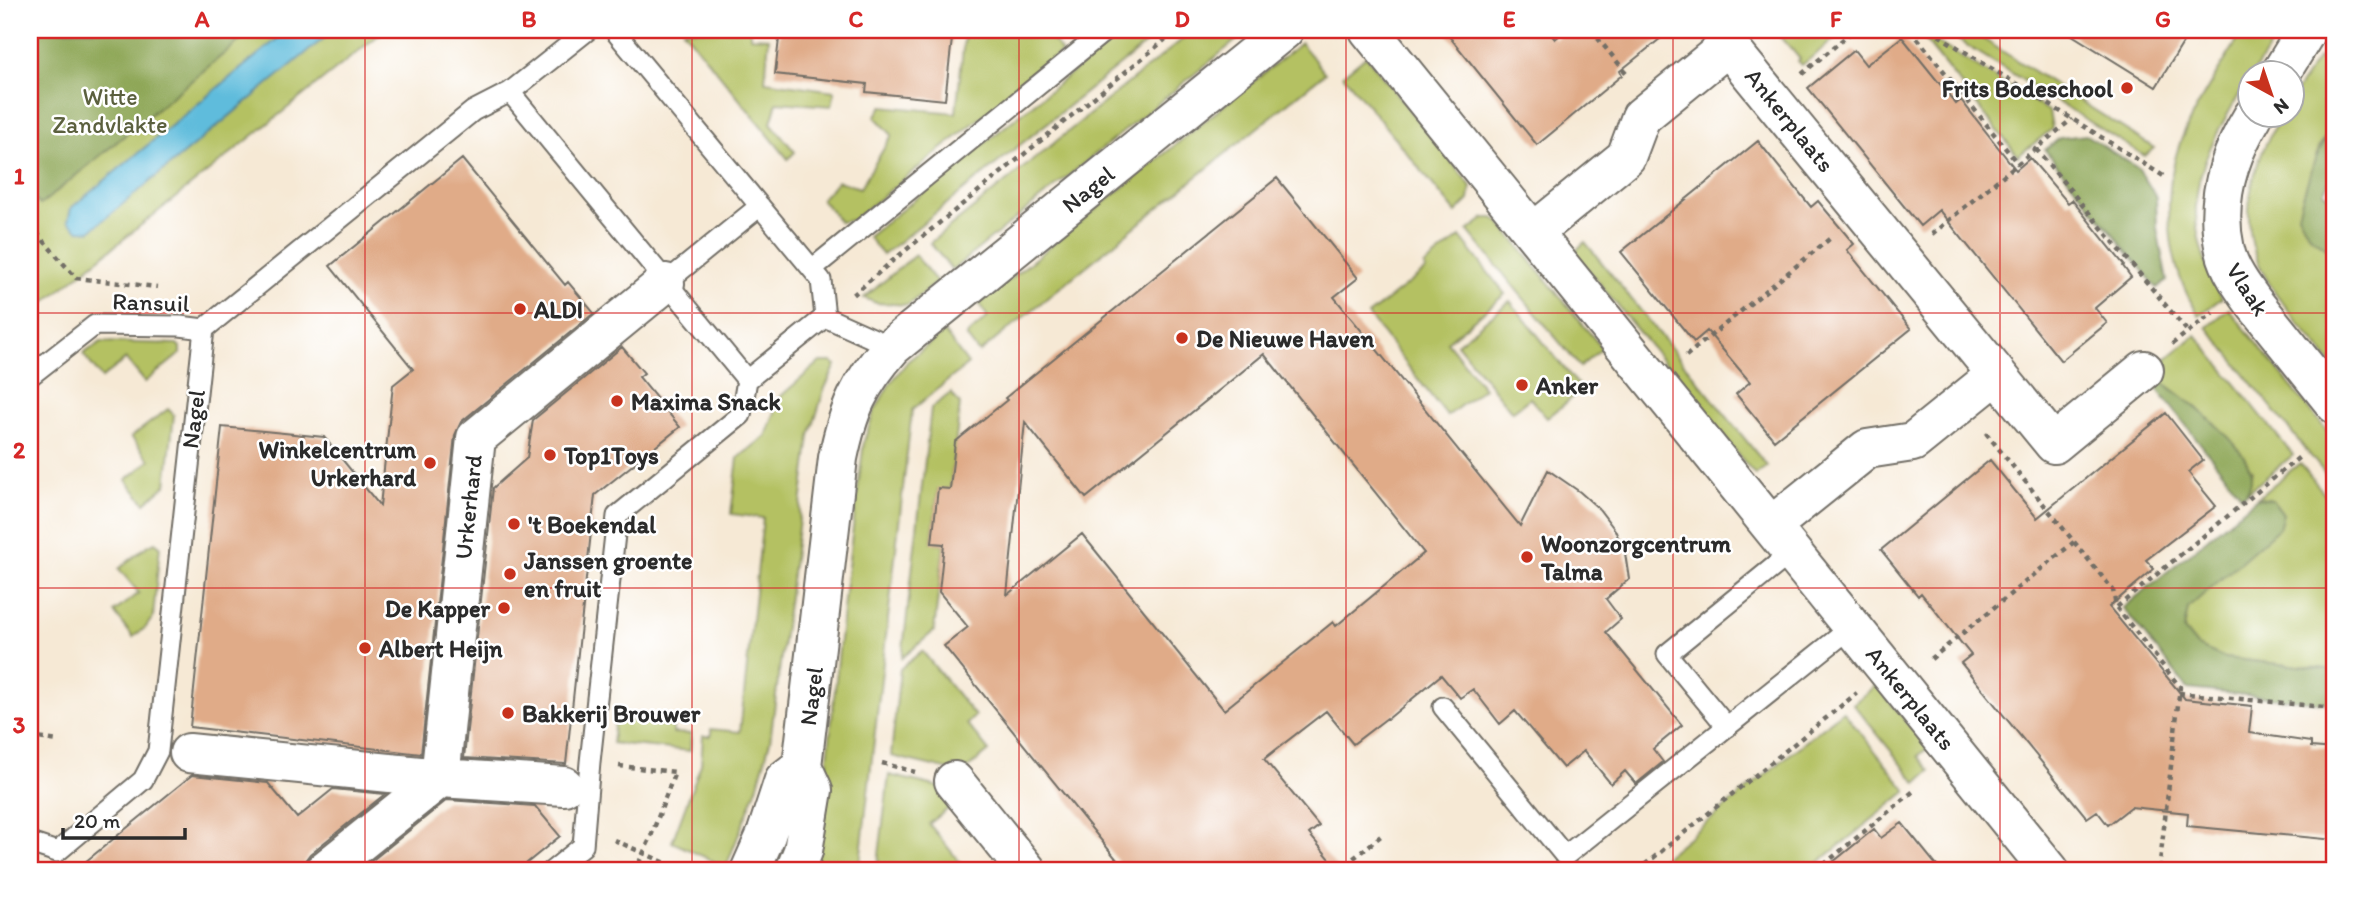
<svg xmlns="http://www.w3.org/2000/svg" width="2365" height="901" font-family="Itim,sans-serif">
  <rect width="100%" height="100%" fill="#fff"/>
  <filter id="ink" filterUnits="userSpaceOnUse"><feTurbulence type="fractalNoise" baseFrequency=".0143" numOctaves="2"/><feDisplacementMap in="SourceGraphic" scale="14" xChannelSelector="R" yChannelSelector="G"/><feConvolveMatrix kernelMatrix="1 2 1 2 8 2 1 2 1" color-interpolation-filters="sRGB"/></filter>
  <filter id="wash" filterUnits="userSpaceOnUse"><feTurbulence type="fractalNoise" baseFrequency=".00686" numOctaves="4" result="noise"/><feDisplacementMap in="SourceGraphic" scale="28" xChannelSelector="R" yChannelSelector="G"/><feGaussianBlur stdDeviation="1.57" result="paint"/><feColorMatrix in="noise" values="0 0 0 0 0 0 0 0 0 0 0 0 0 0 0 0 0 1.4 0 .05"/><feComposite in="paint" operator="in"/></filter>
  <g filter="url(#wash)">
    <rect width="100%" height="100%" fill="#f6e9d5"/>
    <path fill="#b4c162" stroke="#707646" stroke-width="2" d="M 30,30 L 385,30 L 30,314 Z
      M 683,30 L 750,30 L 750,37 L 769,38 L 765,81 L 835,91 L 832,106 L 777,102 L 771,123 L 795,152 L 788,159 Z
      M 965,30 L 1044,30 L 1062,52 L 853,220 L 840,222 L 821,199 L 838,181 L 860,188 L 892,135 L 875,117 L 882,106 L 956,113 Z
      M 1125,30 L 1163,30 L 883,255 L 868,237 Z
      M 1194,30 L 1249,30 L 952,270 L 930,243 Z
      M 1775,30 L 1846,30 L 1802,65 L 1798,61 L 1800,59 Z
      M 1917,30 L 2049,111 L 2052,129 L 2018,156 Z
      M 1942,30 L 1969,30 L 2154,148 L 2145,156 Z
      M 2244,30 L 2281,30 L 2253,73 L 2250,74 L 2249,79 C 2199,159 2173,208 2222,298 L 2199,315 C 2165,265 2160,188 2184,133 C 2200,97 2224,63 2244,30 Z
      M 1301,43 L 1325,73 L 979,353 L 966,336 L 988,317 L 979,304 Z
      M 1366,56 L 1471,186 L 1469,200 L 1456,213 L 1343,75 Z
      M 2318,57 L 2333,66 L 2335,64 L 2335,123 L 2320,145 L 2309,176 L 2309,234 L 2335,254 L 2335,368 C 2313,340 2288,313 2269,283 C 2234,228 2249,167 2281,116 L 2292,116 L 2292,98 Z
      M 1485,218 L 1494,218 L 1500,223 L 1602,348 L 1580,367 L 1468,231 Z
      M 1460,237 L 1505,294 L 1447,342 L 1484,388 L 1447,416 L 1368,315 L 1426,270 L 1424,266 Z
      M 1585,242 L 1767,466 L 1755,475 L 1574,252 Z
      M 915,255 L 937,282 L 908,305 L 876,303 L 864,298 Z
      M 1510,301 L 1582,390 L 1547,418 L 1530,398 L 1512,412 L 1457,344 Z
      M 2229,309 L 2335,441 L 2335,486 L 2207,327 Z
      M 944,332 L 968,364 L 912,410 L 859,871 L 808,871 L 823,807 L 845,590 L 864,441 L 874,412 L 889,385 L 908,361 Z
      M 2196,335 L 2293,455 L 2248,492 L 2252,470 L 2200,410 L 2160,380 L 2152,370 Z
      M 101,342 L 177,344 L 180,347 L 180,354 L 145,382 L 126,359 L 102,378 L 83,354 Z
      M 820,362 L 832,362 L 836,365 L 824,390 L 810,436 L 770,741 L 758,785 L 726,867 L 672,842 L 701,764 L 703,736 L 711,736 L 711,729 L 740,732 L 763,518 L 731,514 L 738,458 L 766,436 L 781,396 Z
      M 951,393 L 960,404 L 950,489 L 938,489 L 932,542 L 944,544 L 934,631 L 902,658 L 931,408 Z
      M 168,409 L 174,415 L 166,485 L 145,503 L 126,480 L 150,460 L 131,437 Z
      M 2300,463 L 2335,507 L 2335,670 L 2225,658 L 2197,646 L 2184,630 L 2188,608 L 2283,514 L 2273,500 L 2257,498 Z
      M 155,542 L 160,546 L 153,617 L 146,627 L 133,637 L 114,612 L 139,593 L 119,569 L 147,546 Z
      M 922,651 L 975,716 L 967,724 L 989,751 L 962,773 L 891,756 L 900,669 Z
      M 1876,685 L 1928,748 L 1918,756 L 1930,771 L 1917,783 L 1853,704 Z
      M 1843,711 L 1907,791 L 1808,871 L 1647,871 Z
      M 615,719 L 673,726 L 673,733 L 691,734 L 690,751 L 612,743 Z
      M 889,775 L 939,787 L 953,805 L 929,824 L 967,871 L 877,871 Z"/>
    <path fill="#8fa758" stroke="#5d6942" stroke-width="2" d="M 30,30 L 253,30 L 40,205 L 30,193 Z
      M 2335,123 L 2335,171 L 2323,192 L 2335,201 L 2335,254 L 2309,235 L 2298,214 C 2307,181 2316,151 2335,123 Z
      M 2086,135 L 2139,169 L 2156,197 L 2157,228 L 2167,281 L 2157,288 L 2045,150 L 2060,138 Z
      M 2160,380 C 2183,398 2281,464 2242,496 L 2154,385 Z
      M 2257,498 L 2273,500 L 2283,514 L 2279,528 L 2188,608 L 2184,630 L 2197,646 L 2225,658 L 2335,670 L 2335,704 L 2188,689 L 2123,608 Z
      M 1659,861 L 1668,861 L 1673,871 L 1647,871 Z"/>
    <path fill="#5ebcdc" stroke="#447484" stroke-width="2" d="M 288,30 L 334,30 L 90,231 L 78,230 L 68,221 L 71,208 Z"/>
    <g id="blocks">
      <path fill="#e0ab88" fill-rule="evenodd" d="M 780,30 L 953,30 L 945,100 L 866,92 L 867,84 L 775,74 Z
        M 1444,30 L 1547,30 L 1555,39 L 1566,30 L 1671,30 L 1620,71 L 1622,75 L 1537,145 Z
        M 2064,30 L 2191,30 L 2156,87 Z
        M 1902,37 L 1956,104 L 1961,100 L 2016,170 L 2030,158 L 2068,203 L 2072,200 L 2124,265 L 2123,266 L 2131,277 L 2095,308 L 2107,323 L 2061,361 L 1939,210 L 1920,226 L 1808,88 L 1854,50 L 1866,65 Z
        M 1758,141 L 1811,207 L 1818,201 L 1854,244 L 1847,250 L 1911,329 L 1774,440 L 1736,394 L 1750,382 L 1707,331 L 1694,342 L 1621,252 Z
        M 462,159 L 565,285 L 568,282 L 594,313 L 461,422 L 455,435 L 421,754 L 190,727 L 222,427 L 324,437 L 380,506 L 393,385 L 413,369 L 330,266 Z
        M 1277,178 L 1358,278 L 1334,297 L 1520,526 L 1548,470 L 1580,492 L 1599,509 L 1615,530 L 1625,553 L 1629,579 L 1606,599 L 1621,619 L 1606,632 L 1682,725 L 1653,749 L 1663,762 L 1636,784 L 1625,771 L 1611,784 L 1584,751 L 1563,768 L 1515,711 L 1500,724 L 1473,689 L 1460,698 L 1441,675 L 1388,719 L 1387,718 L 1353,744 L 1326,711 L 1264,759 L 1319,826 L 1309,834 L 1340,871 L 1126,871 L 944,646 L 968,627 L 939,592 L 944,544 L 932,543 L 938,488 L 950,489 L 955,442 L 1007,400 L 1005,398 ZM 1264,354 L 1424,553 L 1336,626 L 1333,622 L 1224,710 L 1082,534 L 1007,595 L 1025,422 L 1086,498 Z
        M 622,347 L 644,373 L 639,377 L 680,427 L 595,495 L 566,764 L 464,758 L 493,488 L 527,458 L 533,420 Z
        M 2166,413 L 2203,460 L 2188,472 L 2216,506 L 2146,560 L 2154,569 L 2109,607 L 2185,699 L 2252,706 L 2249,733 L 2311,742 L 2311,747 L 2335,749 L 2335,840 L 2187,826 L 2188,813 L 2131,807 L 2108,825 L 2097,811 L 2087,818 L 1961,663 L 1971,655 L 1921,593 L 1918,596 L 1881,550 L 1990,460 L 2037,518 Z
        M 192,775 L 268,783 L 297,818 L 333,789 L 385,794 L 310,854 L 304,862 L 303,871 L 74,871 Z
        M 447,800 L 535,806 L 560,836 L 517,871 L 359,871 Z
        M 1902,823 L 1941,871 L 1822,871 L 1874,829 L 1881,838 Z"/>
    </g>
  </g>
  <g filter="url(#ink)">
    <use href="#blocks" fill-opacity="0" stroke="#726e66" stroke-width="2"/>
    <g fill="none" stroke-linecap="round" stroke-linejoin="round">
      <defs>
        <path id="lane" d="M 614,30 L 821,280 L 825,317
          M 510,92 L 747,380
          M 812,269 L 1106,30
          M 665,283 L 760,206
          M 825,317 L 892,347
          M 30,376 L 95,325 L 180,326 L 204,329
          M 1443,707 L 1565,856 L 1853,626
          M 1727,727 L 1667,654 L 1792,552
          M 30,843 L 57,852 L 143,780 L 158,751 L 204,329 L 473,111 L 510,92 L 588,30
          M 552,871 L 583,846 L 590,762 L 617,516 L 741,415 L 747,380 L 825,317"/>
        <path id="street" d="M 1369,30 L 2050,871
          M 1534,232 L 1626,157 L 1641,117 L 1728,46 L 2054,444 L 2144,370
          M 1771,526 L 1867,449 L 1913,442 L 1996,375
          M 189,753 L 440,778 L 564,786
          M 954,781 L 1027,871
          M 324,871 L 440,778 L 476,438 L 665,283"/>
        <path id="secondary" d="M 2280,74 L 2307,30
          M 2253,116 C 2228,157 2214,202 2225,250 C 2229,269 2243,288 2254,303 L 2335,404
          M 750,871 L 766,835 L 784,780 L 802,766
          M 795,871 L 803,851 L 813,790 L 802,766 L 838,458 C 848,410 859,384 892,347 L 1284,30"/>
      </defs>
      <use href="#lane" stroke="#726e66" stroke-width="23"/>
      <use href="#street" stroke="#726e66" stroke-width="42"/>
      <use href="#secondary" stroke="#726e66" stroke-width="42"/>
      <path stroke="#726e66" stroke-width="4.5" stroke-dasharray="5 5" stroke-linecap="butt" d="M 1591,30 L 1628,75
        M 1911,30 L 2018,164
        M 1930,30 L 2165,177
        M 1802,74 L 1854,30
        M 2036,149 L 2188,332
        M 30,225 L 76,278 L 157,287
        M 1932,234 L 2072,119
        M 853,295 L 890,263 L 1177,30
        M 2172,344 L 2213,313
        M 1686,356 L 1833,236
        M 1986,433 L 2113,590 L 2116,607 L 2180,687 L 2159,871
        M 2117,607 L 2302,455
        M 1931,659 L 2074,542
        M 2179,693 L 2335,708
        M 30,737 L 59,741
        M 882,763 L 915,772
        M 619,766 L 675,772 L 650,839 L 635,871
        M 614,840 L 684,871
        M 1338,871 L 1382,835
        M 1637,871 L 1857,693
        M 1816,871 L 1915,790"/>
      <use href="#lane" stroke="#fff" stroke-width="19"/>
      <use href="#street" stroke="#fff" stroke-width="38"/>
      <use href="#secondary" stroke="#fff" stroke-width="38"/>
    </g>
  </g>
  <path fill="none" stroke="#d62828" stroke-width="2" stroke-opacity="0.55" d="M 365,30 L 365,871M 692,30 L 692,871M 1019,30 L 1019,871M 1346,30 L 1346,871M 1673,30 L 1673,871M 2000,30 L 2000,871M 30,313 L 2335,313M 30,588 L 2335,588"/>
  <g fill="#c8321e" stroke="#fff" stroke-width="2.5">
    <circle cx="2127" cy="88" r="7"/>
    <circle cx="520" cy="309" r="7"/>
    <circle cx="1182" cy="338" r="7"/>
    <circle cx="1522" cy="385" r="7"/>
    <circle cx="617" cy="401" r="7"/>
    <circle cx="550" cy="455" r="7"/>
    <circle cx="430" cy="463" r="7"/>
    <circle cx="514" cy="524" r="7"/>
    <circle cx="1527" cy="557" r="7"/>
    <circle cx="510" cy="574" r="7"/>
    <circle cx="504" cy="608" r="7"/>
    <circle cx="365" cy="648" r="7"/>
    <circle cx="508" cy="713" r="7"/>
  </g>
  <g text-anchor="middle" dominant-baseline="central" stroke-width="5" stroke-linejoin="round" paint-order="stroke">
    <g font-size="24" font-weight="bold" fill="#2b2b2b" stroke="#fff" text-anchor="start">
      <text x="2113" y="88" text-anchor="end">Frits Bodeschool</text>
      <text x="534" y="309">ALDI</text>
      <text x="1196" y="338">De Nieuwe Haven</text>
      <text x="1536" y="385">Anker</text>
      <text x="631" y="401">Maxima Snack</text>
      <text x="416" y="449" text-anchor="end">Winkelcentrum<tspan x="416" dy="28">Urkerhard</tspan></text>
      <text x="564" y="455">Top1Toys</text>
      <text x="528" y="524">'t Boekendal</text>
      <text x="1541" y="543">Woonzorgcentrum<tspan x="1541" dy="28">Talma</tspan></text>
      <text x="524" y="560">Janssen groente<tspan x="524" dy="28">en fruit</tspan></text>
      <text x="490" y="608" text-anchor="end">De Kapper</text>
      <text x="379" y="648">Albert Heijn</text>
      <text x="522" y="713">Bakkerij Brouwer</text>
    </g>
    <g font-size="24" fill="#5b603e" stroke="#fff">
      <text x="110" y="96">Witte<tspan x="110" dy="28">Zandvlakte</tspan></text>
    </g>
    <g font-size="24" fill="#2b2b2b" stroke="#fff">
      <text transform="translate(1790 120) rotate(51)">Ankerplaats</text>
      <text transform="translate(1088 189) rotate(-39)">Nagel</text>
      <text transform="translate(2248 289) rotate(57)">Vlaak</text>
      <text transform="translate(151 302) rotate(2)">Ransuil</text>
      <text transform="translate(193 419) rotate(-83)">Nagel</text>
      <text transform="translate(468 507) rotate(-84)">Urkerhard</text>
      <text transform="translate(811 696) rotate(-83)">Nagel</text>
      <text transform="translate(1911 698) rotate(51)">Ankerplaats</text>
    </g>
  </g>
  <rect width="2365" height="901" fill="none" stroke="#fff" stroke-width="77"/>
  <g transform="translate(2271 94) rotate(140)"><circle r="33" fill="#ffffff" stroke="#aaaaaa" stroke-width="2"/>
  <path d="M0-5L12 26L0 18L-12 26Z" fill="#c8321e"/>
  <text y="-10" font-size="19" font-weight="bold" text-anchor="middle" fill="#2b2b2b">N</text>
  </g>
  <path d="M63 828v10h122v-10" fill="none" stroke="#2b2b2b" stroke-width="3.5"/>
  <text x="74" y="828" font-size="21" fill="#2b2b2b" stroke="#ffffff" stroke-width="5" paint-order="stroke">20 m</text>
  <rect x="38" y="38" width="2288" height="824" fill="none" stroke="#d62828" stroke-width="2.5"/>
  <g font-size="23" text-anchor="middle" font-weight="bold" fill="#d62828">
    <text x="202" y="27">A</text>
    <text x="529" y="27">B</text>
    <text x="856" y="27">C</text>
    <text x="1182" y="27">D</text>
    <text x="1509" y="27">E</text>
    <text x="1836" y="27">F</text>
    <text x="2163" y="27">G</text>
    <text x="19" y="184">1</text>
    <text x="19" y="458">2</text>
    <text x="19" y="733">3</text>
  </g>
</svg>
